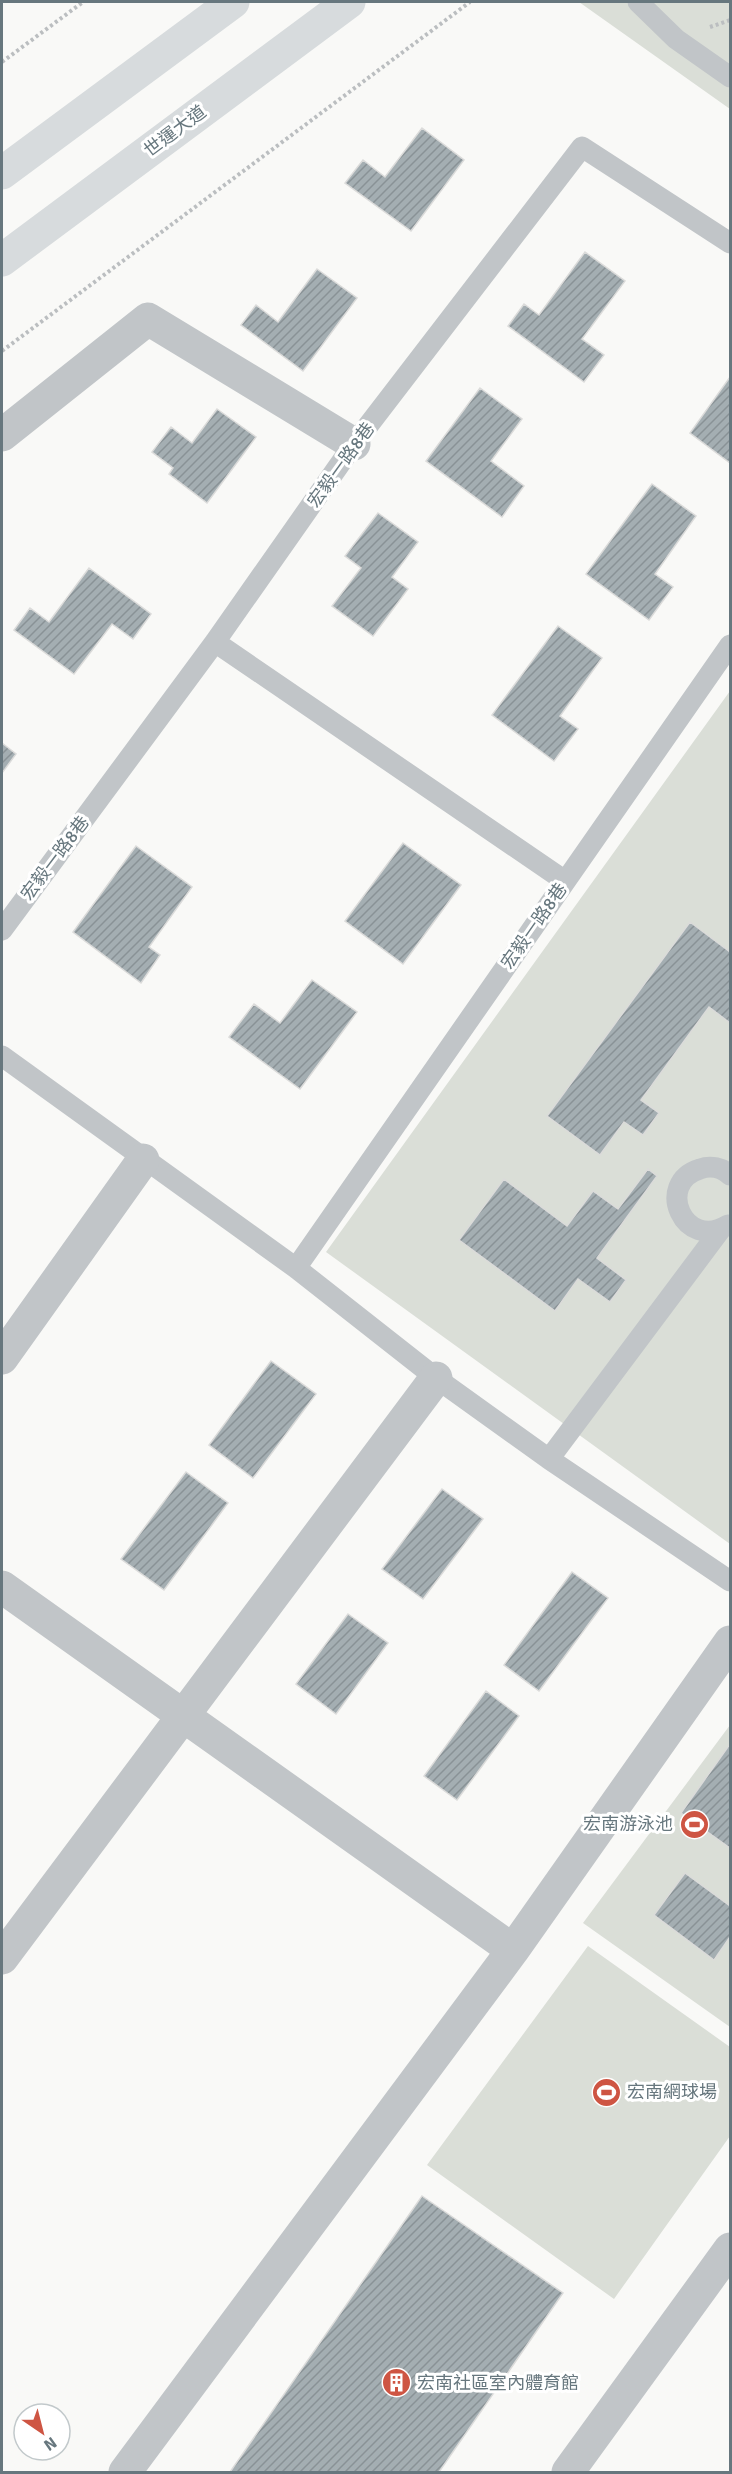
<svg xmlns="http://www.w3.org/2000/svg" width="732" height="2474" font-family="Signika,'Noto Sans TC',sans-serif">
  <defs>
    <pattern id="building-hatch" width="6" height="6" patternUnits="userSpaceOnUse" patternTransform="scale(1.5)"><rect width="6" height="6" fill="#a4aeb2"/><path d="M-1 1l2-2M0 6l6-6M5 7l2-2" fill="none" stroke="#899296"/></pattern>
  </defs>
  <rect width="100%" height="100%" fill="#f9f9f7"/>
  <path fill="#daded7" d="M 579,2 L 730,2 L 730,109 Z
    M 730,691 L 730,1544 L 326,1252 Z
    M 730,1725 L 730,2027 L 583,1923 Z
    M 588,1946 L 730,2047 L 730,2136 L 614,2299 L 427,2165 Z"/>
  <path fill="url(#building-hatch)" stroke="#dbdbda" stroke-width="1.5" d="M 422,128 L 464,160 L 411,231 L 345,183 L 363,160 L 385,177 Z
    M 585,252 L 625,281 L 582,339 L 604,355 L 584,382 L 508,326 L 524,304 L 539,315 Z
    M 317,269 L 357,298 L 303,371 L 241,325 L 256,305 L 278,322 Z
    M 730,377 L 730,463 L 690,433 Z
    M 480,388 L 522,419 L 491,461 L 524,486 L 502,517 L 426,461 Z
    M 217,409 L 256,437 L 207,503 L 169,474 L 173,468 L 152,452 L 171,427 L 192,443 Z
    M 652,484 L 696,516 L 655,574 L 673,587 L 649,620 L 586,574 Z
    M 378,513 L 418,542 L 392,577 L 408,589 L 373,636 L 332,606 L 361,568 L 345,556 Z
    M 89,568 L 151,614 L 133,639 L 112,624 L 74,674 L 14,630 L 30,608 L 49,622 Z
    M 558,626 L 602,658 L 560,716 L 578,729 L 554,761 L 492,715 Z
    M 2,743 L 16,754 L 2,773 Z
    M 403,843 L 461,885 L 403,964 L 345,921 Z
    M 136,846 L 192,887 L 149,947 L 160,955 L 141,983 L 73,932 Z
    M 690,922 L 730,952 L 730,1023 L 709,1007 L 641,1100 L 659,1113 L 643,1135 L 624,1122 L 600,1155 L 547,1116 Z
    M 312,980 L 357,1012 L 300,1089 L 229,1037 L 254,1004 L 280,1023 Z
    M 648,1169 L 657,1176 L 597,1258 L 626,1280 L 610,1302 L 578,1279 L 555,1311 L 459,1240 L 504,1179 L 567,1226 L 593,1191 L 618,1209 Z
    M 271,1361 L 316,1394 L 253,1478 L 209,1445 Z
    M 186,1472 L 228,1503 L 164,1590 L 121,1559 Z
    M 442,1489 L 483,1519 L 423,1599 L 382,1569 Z
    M 572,1572 L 608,1598 L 539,1691 L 504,1665 Z
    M 348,1614 L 388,1643 L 336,1714 L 296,1684 Z
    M 486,1691 L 519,1716 L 457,1800 L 424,1776 Z
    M 730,1744 L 730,1848 L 681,1813 Z
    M 685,1873 L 730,1906 L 730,1937 L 714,1960 L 654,1915 Z
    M 422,2196 L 563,2293 L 439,2472 L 230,2472 Z"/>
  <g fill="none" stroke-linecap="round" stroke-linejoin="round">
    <path stroke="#bbbec0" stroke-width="4" stroke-dasharray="3 3" stroke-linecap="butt" d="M 710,27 L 730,20
      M 2,62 L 83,2
      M 2,351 L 470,2"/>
    <path stroke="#c1c5c8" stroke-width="21" d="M 638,2 L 676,39 L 730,77
      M 215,642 L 565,881
      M 2,930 L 215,642 L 354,444 L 582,147 L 730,243
      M 2,1056 L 296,1268 L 436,1378 L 549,1459 L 730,1581
      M 728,1225 C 684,1252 654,1183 700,1169 C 711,1165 722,1168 730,1175
      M 296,1268 L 730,645
      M 549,1459 L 721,1229"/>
    <path stroke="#c1c5c8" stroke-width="33" d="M 2,435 L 148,319 L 354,444
      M 2,1358 L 143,1160
      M 2,1587 L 513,1950
      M 2,1958 L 436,1378
      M 125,2472 L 513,1950 L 730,1642
      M 568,2472 L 730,2249"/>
    <path stroke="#d7dbdd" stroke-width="33" d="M 2,173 L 233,2
      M 2,260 L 349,2"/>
  </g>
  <defs>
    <symbol id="stadium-disc" viewBox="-11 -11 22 22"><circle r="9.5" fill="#ce5543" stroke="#fff"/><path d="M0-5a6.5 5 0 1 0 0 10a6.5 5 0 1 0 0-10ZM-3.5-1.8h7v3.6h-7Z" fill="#fff"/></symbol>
    <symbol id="building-disc" viewBox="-11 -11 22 22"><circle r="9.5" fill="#ce5543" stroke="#fff"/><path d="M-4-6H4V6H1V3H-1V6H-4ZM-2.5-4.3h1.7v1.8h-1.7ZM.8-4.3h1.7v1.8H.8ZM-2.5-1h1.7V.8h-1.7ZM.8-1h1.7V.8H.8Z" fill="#fff"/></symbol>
  </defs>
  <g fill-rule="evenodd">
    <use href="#stadium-disc" x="678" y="1808" width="33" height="33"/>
    <use href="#stadium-disc" x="590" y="2076" width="33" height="33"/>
    <use href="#building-disc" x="380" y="2366" width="33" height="33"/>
  </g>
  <g text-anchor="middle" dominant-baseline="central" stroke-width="6" stroke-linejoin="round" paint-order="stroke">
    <g font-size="18" fill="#67777e" stroke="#fff">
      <text transform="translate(175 131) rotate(-37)">世運大道</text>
      <text transform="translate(341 465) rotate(-54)">宏毅一路8巷</text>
      <text transform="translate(55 858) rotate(-53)">宏毅一路8巷</text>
      <text transform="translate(534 926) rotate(-55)">宏毅一路8巷</text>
    </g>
    <g font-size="18" fill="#67777e" stroke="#fff" text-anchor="start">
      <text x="673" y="1824" text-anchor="end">宏南游泳池</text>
      <text x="627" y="2092">宏南網球場</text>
      <text x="417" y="2383">宏南社區室內體育館</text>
    </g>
  </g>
  <rect width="732" height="2474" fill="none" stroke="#67777e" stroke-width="6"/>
  <g transform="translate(42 2432) rotate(145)"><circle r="28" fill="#ffffff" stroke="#c2c9cb" stroke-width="1.5"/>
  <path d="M0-4.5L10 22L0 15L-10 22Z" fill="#ce5543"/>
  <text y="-9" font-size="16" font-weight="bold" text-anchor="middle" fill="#67777e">N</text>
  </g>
</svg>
